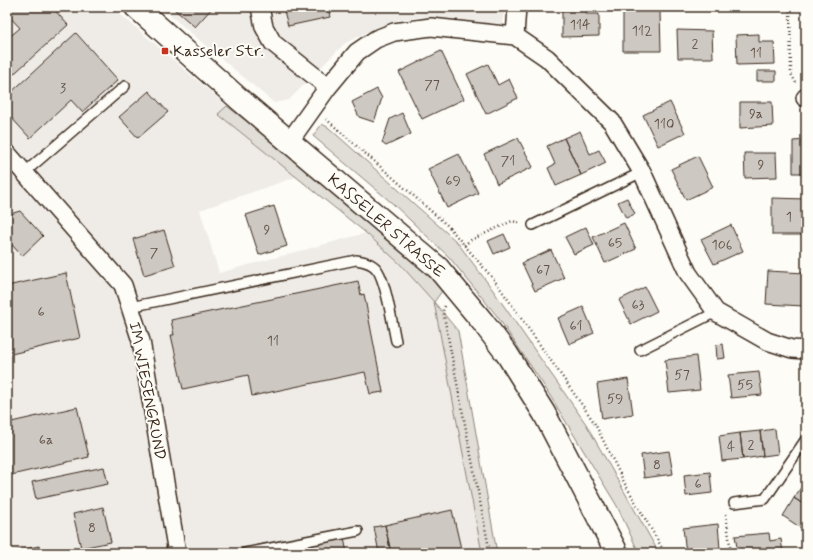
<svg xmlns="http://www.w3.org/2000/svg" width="813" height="560" font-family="Mynerve,sans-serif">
  <rect width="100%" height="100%" fill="#fdfcf7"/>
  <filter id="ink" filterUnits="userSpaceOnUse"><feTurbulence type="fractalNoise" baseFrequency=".025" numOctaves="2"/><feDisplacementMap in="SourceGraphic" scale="8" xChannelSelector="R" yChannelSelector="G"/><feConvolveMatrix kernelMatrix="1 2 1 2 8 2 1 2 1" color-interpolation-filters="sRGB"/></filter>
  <g filter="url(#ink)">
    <path fill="#efece7" d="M 7,7 L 112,7 L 227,106 L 219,114 L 296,177 L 200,210 L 219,273 L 366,233 L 399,263 L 434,302 L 482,553 L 7,553 Z
      M 160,7 L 505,7 L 502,24 L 421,17 L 398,20 L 375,28 L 344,44 L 289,100 L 274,103 Z"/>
    <path fill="#e1ded7" stroke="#8e847a" d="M 227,106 L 301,164 L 418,264 L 442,291 L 434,302 L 458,331 L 497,553 L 482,553 L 434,302 L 399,263 L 366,233 L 218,114 Z
      M 322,124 L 329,128 L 457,242 L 490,286 L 586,424 L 659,553 L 639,553 L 617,506 L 543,384 L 497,316 L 449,257 L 392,203 L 313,136 Z"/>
    <path fill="#cdc8c2" stroke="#3b2a1e" d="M 7,7 L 52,7 L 68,25 L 7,80 L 7,39 L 20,28 L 7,14 Z
      M 176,7 L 213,7 L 195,27 L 174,9 Z
      M 283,7 L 328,7 L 330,17 L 288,26 Z
      M 562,7 L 586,7 L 586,14 L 599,14 L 599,36 L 562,37 Z
      M 660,11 L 661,51 L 623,51 L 623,12 Z
      M 677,30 L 712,31 L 713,58 L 678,58 Z
      M 76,33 L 118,80 L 82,112 L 71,100 L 30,138 L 7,113 L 7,96 Z
      M 759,34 L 759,42 L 774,42 L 775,64 L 737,65 L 736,35 Z
      M 441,51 L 464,99 L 422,119 L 399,72 Z
      M 488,64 L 498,85 L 509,79 L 518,98 L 486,114 L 467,74 Z
      M 757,71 L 776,71 L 776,81 L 757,81 Z
      M 377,89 L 382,98 L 374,122 L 359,117 L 352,102 Z
      M 149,91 L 168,112 L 138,138 L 119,117 Z
      M 670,102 L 685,133 L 658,146 L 643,115 Z
      M 740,102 L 772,102 L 773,126 L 740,128 Z
      M 402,113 L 411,134 L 386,146 L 382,143 L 390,119 Z
      M 580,131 L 590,154 L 599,150 L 606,163 L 581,175 L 564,138 Z
      M 518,138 L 533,167 L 497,184 L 484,154 Z
      M 564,138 L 581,175 L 556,186 L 548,168 L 555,164 L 547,146 Z
      M 806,140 L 806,173 L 793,173 L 793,141 Z
      M 744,153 L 776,153 L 777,177 L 745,178 Z
      M 459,154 L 478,193 L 447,208 L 428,169 Z
      M 698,156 L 713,187 L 686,200 L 671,169 Z
      M 627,198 L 635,214 L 626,218 L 618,202 Z
      M 772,198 L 806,199 L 806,235 L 772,235 Z
      M 274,206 L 287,246 L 259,255 L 246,215 Z
      M 20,211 L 43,236 L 22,256 L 12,245 L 7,246 L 7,215 Z
      M 624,223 L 636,249 L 605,263 L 593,237 Z
      M 731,225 L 743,251 L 714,264 L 701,239 Z
      M 586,227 L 594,245 L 574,254 L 565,237 Z
      M 164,230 L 175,266 L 144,275 L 133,239 Z
      M 504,234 L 510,247 L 494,254 L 488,241 Z
      M 551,250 L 564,278 L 535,291 L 522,263 Z
      M 768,271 L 805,273 L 804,306 L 766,304 Z
      M 66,273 L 80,338 L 7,355 L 7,286 Z
      M 358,281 L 361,295 L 364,294 L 383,392 L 370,394 L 365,372 L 252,396 L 248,375 L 183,389 L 171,335 L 174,335 L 171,320 Z
      M 645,287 L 657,311 L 631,324 L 619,300 Z
      M 583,307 L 594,333 L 569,344 L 558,318 Z
      M 723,344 L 725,358 L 717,359 L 716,345 Z
      M 696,356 L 700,390 L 669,393 L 665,360 Z
      M 759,372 L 762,395 L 731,398 L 728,375 Z
      M 628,379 L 633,414 L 602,419 L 597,384 Z
      M 77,407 L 89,457 L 7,476 L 7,423 Z
      M 775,429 L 778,454 L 763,456 L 760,431 Z
      M 760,431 L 763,456 L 743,459 L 740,433 Z
      M 740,433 L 743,459 L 722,461 L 719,436 Z
      M 669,451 L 673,474 L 644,478 L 641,455 Z
      M 104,467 L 108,484 L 36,499 L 32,482 Z
      M 710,472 L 712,493 L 686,496 L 684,475 Z
      M 806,480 L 806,506 L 794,498 Z
      M 794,498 L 806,506 L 806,521 L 801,528 L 783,516 Z
      M 103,507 L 111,542 L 81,548 L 73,514 Z
      M 452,510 L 462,553 L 391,553 L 385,525 Z
      M 718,524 L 720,549 L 686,553 L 683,528 Z
      M 385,525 L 391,553 L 379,553 L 374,527 Z
      M 769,533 L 770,541 L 781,539 L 783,553 L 738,553 L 735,536 Z
      M 344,538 L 347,553 L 275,553 Z
      M 39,546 L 41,553 L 9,553 Z"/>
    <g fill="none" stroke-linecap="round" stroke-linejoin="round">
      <defs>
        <path id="lane" d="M 24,173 L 125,86
          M 533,225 L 642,172
          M 130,307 L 356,260 C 364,261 374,264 378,271 C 387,286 392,323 396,341
          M 640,350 L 716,312
          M 734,503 L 765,499 L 806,439
          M 245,553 L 358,531"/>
        <path id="street" d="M 260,7 L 264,27 L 273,43 L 328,87
          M 515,36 L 517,7
          M 805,98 L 806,97
          M 289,142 L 328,87 L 357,52 L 376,39 L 394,32 L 431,27 L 515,36 L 547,58 L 612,122 L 642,172 L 688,273 L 716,312 L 767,341 L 792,349 L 806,350
          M 7,153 L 123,285 L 141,341 L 177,553"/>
        <path id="secondary" d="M 136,7 L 239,99 L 438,268 L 482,321 L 507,354 L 544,413 L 617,553"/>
      </defs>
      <use href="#lane" stroke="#3b2a1e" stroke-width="12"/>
      <use href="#street" stroke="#3b2a1e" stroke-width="20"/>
      <use href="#secondary" stroke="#3b2a1e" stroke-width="25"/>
      <path stroke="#3b2a1e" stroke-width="2.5" stroke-dasharray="1 3" stroke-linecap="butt" d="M 790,7 L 791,74 L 796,83
        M 326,119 L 448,226 L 495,281 L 594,422 L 625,484 L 665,553
        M 464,245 L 471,240 L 512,221 L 520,223
        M 445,306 L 443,311 L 490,553
        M 726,514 L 731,553"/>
      <use href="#lane" stroke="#fdfcf7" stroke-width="9"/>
      <use href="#street" stroke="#fdfcf7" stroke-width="17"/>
      <use href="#secondary" stroke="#fdfcf7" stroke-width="22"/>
    </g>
  </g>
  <rect fill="#c8321e" stroke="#fdfcf7" stroke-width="1.5" x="161" y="47" width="8" height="8" rx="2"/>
  <g text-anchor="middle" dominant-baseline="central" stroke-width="4" stroke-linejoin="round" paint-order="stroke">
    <g font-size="14" fill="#605247">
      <text x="580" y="25">114</text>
      <text x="642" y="31">112</text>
      <text x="695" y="44">2</text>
      <text x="756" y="53">11</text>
      <text x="432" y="85">77</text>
      <text x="63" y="88">3</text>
      <text x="756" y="114">9a</text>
      <text x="664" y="124">110</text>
      <text x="508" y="161">71</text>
      <text x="761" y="165">9</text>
      <text x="453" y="181">69</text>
      <text x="789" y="217">1</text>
      <text x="267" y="230">9</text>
      <text x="615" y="243">65</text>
      <text x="722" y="245">106</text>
      <text x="154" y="253">7</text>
      <text x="543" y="270">67</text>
      <text x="638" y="305">63</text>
      <text x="41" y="312">6</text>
      <text x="576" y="326">61</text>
      <text x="273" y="341">11</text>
      <text x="682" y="375">57</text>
      <text x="745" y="385">55</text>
      <text x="615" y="399">59</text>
      <text x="46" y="440">6a</text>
      <text x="751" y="445">2</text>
      <text x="731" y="447">4</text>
      <text x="657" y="465">8</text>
      <text x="698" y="484">6</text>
      <text x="92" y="528">8</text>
    </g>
    <g font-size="16" fill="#3b2a1e" stroke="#fdfcf7" text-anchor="start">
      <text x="173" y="51">Kasseler Str.</text>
    </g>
    <g font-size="16" fill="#3b2a1e" stroke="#fdfcf7">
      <text transform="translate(386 226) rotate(41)">KASSELER STRASSE</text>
      <text transform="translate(147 391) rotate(79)">IM WIESENGRUND</text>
    </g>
  </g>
  <rect width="813" height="560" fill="none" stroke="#fdfcf7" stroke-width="24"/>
  <rect x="12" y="12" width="789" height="536" fill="none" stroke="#3b2a1e" stroke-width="1.5" filter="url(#ink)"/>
</svg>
